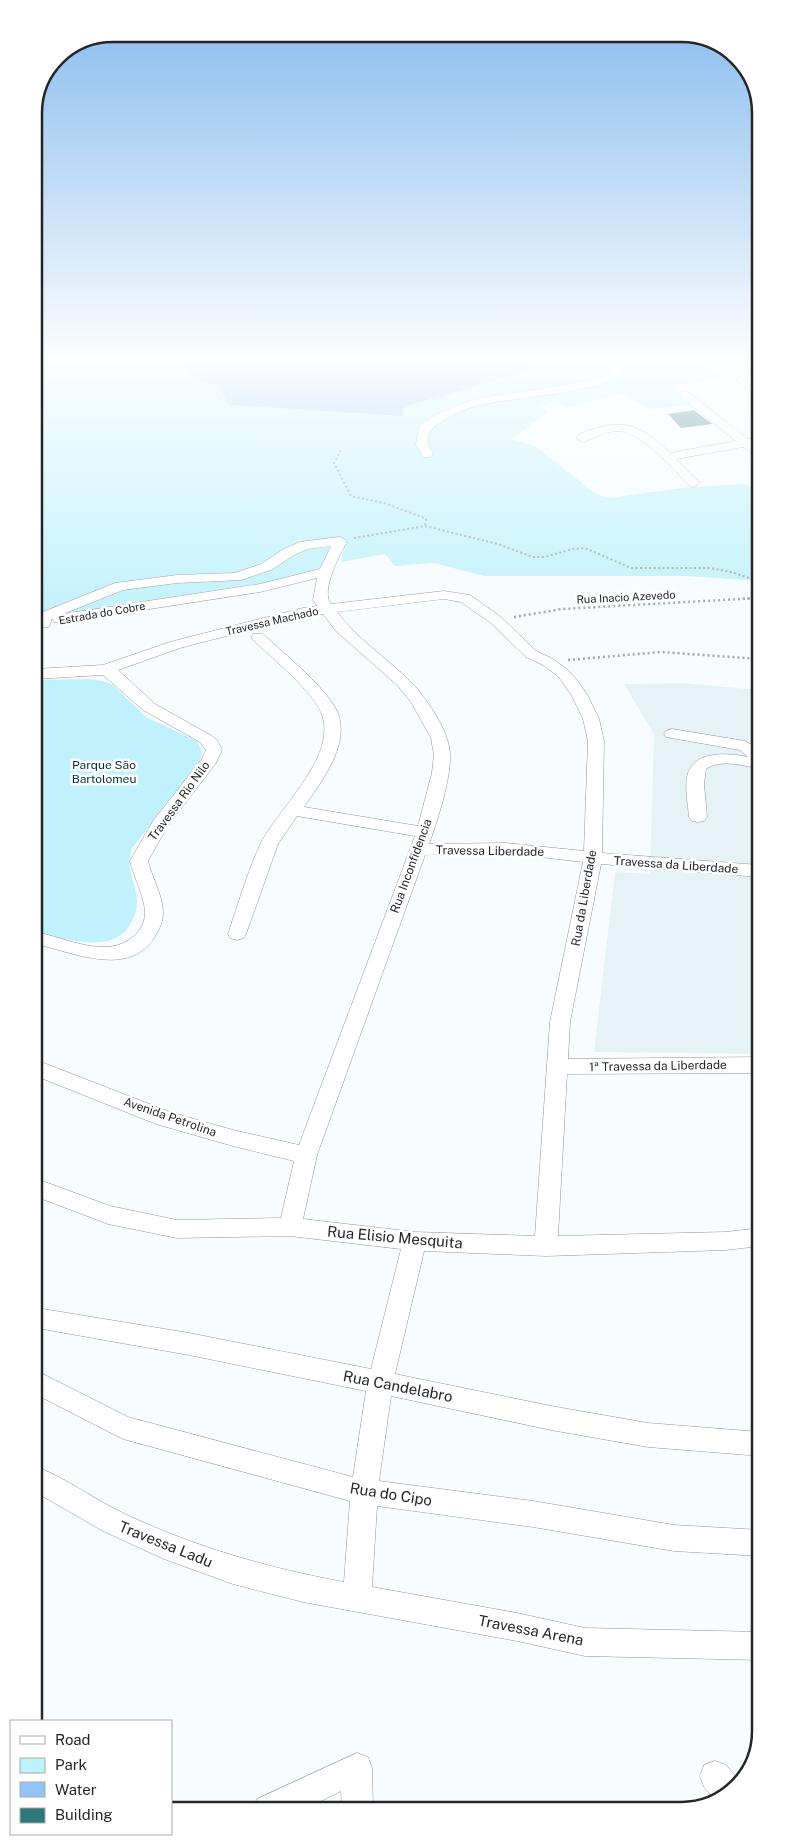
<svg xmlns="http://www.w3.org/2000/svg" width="795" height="1845" font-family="'Public Sans',sans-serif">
  <rect width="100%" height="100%" fill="#f8fcfe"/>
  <path fill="#e5f3f7" d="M 682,683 L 759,690 L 760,1054 L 594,1052 L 615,872 L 650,874 L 654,734 L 624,684 Z"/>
  <path fill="#c1f1fc" d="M 35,362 L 714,362 L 717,365 L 706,367 L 721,378 L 669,387 L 692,405 L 650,409 L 623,394 L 565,408 L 555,402 L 539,406 L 548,412 L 511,439 L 535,446 L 596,494 L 609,498 L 681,488 L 742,484 L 758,488 L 758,581 L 686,576 L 484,576 L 434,563 L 395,566 L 385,554 L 341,562 L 344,547 L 329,550 L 324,568 L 269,584 L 58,616 L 35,626 Z
    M 89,679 L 107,682 L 114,686 L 146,717 L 197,741 L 202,752 L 200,763 L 132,848 C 125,873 136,879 137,901 C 137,909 135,916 131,923 C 114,956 65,938 36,933 L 35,680 Z"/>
  <path fill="#94c3f8" d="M 180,362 L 538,362 L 523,372 L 410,405 L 403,409 L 402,416 L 229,405 L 217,386 C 201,382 190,374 180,362 Z"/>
  <path fill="#2e7879" d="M 694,410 L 712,424 L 681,428 L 668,414 Z"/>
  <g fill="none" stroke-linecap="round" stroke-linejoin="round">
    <defs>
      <path id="minor" d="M 612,362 L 622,362 L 621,374 C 604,393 505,398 476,406 C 458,411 443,419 429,431 L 428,444 L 433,454 L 431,457 L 423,457 L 416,444 L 419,427 C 461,393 514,395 565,385 C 580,382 596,380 610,372 Z
        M 758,373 L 758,379 L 750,381 L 758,387 L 758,396 L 754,395 L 737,381 L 739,377 Z
        M 684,391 L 688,392 L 748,439 L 756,439 L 758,442 L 755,445 L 758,447 L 758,457 L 743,447 L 676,459 L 700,483 L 694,487 L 690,486 C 672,469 641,430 616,431 C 603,432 594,439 582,442 L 576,438 C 581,432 589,430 597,428 C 630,418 646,431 670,453 L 736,441 L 680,396 L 678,394 Z
        M 340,537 L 347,541 C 340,555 320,591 331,604 L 444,591 L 470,595 L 501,617 L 536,651 L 553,659 L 568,670 L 578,681 L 588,696 L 599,719 L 604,741 L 602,853 L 759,865 L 759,877 L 601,864 L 570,1022 L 568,1059 L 760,1057 L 760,1073 L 567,1074 L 558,1236 L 726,1232 L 760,1228 L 760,1246 L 726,1250 L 546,1256 L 424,1251 L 395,1374 L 551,1406 L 648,1423 L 760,1432 L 761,1456 L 648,1447 L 551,1430 L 391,1396 L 379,1481 L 533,1501 L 674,1525 L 761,1530 L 761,1556 L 674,1551 L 533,1527 L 377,1506 L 372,1587 L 517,1613 L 585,1628 L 761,1632 L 761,1660 L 585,1656 L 517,1641 L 303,1602 L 233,1584 L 164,1559 L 103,1531 L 37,1493 L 37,1467 C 68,1479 95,1500 125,1514 C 195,1547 268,1568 344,1582 L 350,1501 L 123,1439 L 37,1395 L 37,1371 L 128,1417 L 353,1477 L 366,1391 L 189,1355 L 37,1328 L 37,1308 L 189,1333 L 371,1369 L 401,1249 L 290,1236 L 177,1238 L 108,1224 L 37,1197 L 37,1179 L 110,1206 L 177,1220 L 281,1218 L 294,1161 L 233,1146 L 156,1124 L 36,1076 L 36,1060 L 170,1112 L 233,1130 L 299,1145 L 415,836 L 297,816 L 278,844 L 246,934 L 244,938 L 237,940 L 230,938 L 228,934 C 238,905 247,873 260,845 C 277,809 337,758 322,715 C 315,693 271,657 253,640 L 251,637 L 253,634 L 263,634 C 283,653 331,691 339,716 C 348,748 321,782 304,807 L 418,826 L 432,773 L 434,755 L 431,738 L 411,702 L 397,685 L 336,631 L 323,614 L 303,616 L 180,648 L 118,670 L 155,704 L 212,736 L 217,740 L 222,750 L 216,763 L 167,827 L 148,861 C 152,878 163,895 163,913 C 163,922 159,930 154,938 C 128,978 72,952 36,944 L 36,932 C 66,938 108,960 134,936 C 141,930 145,922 145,912 C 144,895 134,878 130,861 L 153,821 L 202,759 L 206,750 L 200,742 L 143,710 L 103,675 L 35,679 L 35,669 L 103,665 L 170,642 L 303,608 L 317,606 L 313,600 L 317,578 L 260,592 L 59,623 L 54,622 L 52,618 L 49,627 L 39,627 L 36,617 L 38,614 L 115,583 L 177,575 L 235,573 L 261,564 L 284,549 L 300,542 ZM 331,546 L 320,569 L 260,584 L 63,614 L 123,590 L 177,583 L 241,580 L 271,570 L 294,555 L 308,549 ZM 444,599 L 461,602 L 491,623 L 526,657 L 543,665 L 558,676 L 572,696 L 583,719 L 588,741 L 584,851 L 506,843 L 429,844 C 437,822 451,779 450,755 C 450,731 424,694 406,677 C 383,656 356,637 337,612 ZM 506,853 L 583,862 L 550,1022 L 535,1236 L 415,1232 L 303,1219 L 317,1155 L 425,855 Z
        M 672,729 L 745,741 L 759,749 L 759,769 C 743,765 720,759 706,769 L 704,784 L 707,817 L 704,821 L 698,822 L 692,821 L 689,817 C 688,804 684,786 688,773 C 696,750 729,753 748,757 L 740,750 L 666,737 L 664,734 L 666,731 Z
        M 357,1753 L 368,1757 L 372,1768 L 373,1809 L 342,1810 L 341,1791 L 303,1810 L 252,1810 L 257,1799 Z
        M 715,1761 L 726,1765 L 741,1783 L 716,1801 L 704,1787 L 700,1776 L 704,1765 Z"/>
    </defs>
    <use href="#minor" stroke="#909495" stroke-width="1"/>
    <path stroke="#a4a7a8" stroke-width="2" stroke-dasharray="2 2.5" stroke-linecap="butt" d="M 341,450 L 334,463 L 351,496 L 384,503 L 422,517 L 426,519 L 425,526
      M 354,538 L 425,526 L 498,544 L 533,557 L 545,557 L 572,549 L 585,548 L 631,568 L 710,568 L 731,572 L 758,581
      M 738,599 L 758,598"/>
    <path stroke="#a4a7a8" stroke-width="2.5" stroke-dasharray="2 3" stroke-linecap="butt" d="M 514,617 L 562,609 L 758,598
      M 568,660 L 661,652 L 759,659"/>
    <use href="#minor" fill="#fff" fill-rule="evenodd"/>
  </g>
  <linearGradient id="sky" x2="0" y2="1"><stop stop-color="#86baee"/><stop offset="0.58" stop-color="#fcfeff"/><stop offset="1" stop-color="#fcfeff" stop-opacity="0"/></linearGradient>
  <rect width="795" height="620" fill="url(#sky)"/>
  <g text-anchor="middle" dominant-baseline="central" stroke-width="5" stroke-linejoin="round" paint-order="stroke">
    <g font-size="11" fill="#252727" stroke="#fff">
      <text transform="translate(626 597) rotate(-3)">Rua Inacio Azevedo</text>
      <text transform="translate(102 613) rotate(-10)">Estrada do Cobre</text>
      <text transform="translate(272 621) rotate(-13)">Travessa Machado</text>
    </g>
    <g font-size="12" fill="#022f38" stroke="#fff">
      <text x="104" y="765">Parque São<tspan x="104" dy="14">Bartolomeu</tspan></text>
    </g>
    <g font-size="12" fill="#252727" stroke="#fff">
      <text transform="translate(179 801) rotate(-54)">Travessa Rio Nilo</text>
      <text transform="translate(490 851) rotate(1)">Travessa Liberdade</text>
      <text transform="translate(676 865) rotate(4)">Travessa da Liberdade</text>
      <text transform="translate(411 866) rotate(-70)">Rua Inconfidencia</text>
      <text transform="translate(584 898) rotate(-80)">Rua da Liberdade</text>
      <text transform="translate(658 1066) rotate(-1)">1ª Travessa da Liberdade</text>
      <text transform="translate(170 1117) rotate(19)">Avenida Petrolina</text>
    </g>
    <g font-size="15" fill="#252727" stroke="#fff">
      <text transform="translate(395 1237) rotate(5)">Rua Elisio Mesquita</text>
      <text transform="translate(398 1386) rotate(11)">Rua Candelabro</text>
      <text transform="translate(391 1494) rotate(9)">Rua do Cipo</text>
      <text transform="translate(166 1544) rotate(22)">Travessa Ladu</text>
      <text transform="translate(531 1630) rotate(11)">Travessa Arena</text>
    </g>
  </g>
  <path d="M0 0H795V1845H0ZM113 42H681A71 71 0 0 1 752 113V1731A71 71 0 0 1 681 1802H113A71 71 0 0 1 42 1731V113A71 71 0 0 1 113 42Z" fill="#fff" fill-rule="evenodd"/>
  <path fill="none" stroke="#252727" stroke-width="2.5" d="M113 42H681A71 71 0 0 1 752 113V1731A71 71 0 0 1 681 1802H113A71 71 0 0 1 42 1731V113A71 71 0 0 1 113 42Z"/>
  <rect x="10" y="1720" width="162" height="115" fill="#ffffff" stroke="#a8a9a9"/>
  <rect x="20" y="1736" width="25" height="8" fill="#ffffff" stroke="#a8a9a9"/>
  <text x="55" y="1745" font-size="15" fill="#252727">Road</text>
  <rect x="20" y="1758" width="25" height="15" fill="#c1f1fc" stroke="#a8a9a9"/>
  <text x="55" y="1770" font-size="15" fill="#252727">Park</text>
  <rect x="20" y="1782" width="25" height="15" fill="#94c3f8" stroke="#a8a9a9"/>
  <text x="55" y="1795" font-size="15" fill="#252727">Water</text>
  <rect x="20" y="1808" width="25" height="15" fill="#2e7879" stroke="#a8a9a9"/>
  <text x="55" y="1820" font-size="15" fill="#252727">Building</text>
</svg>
